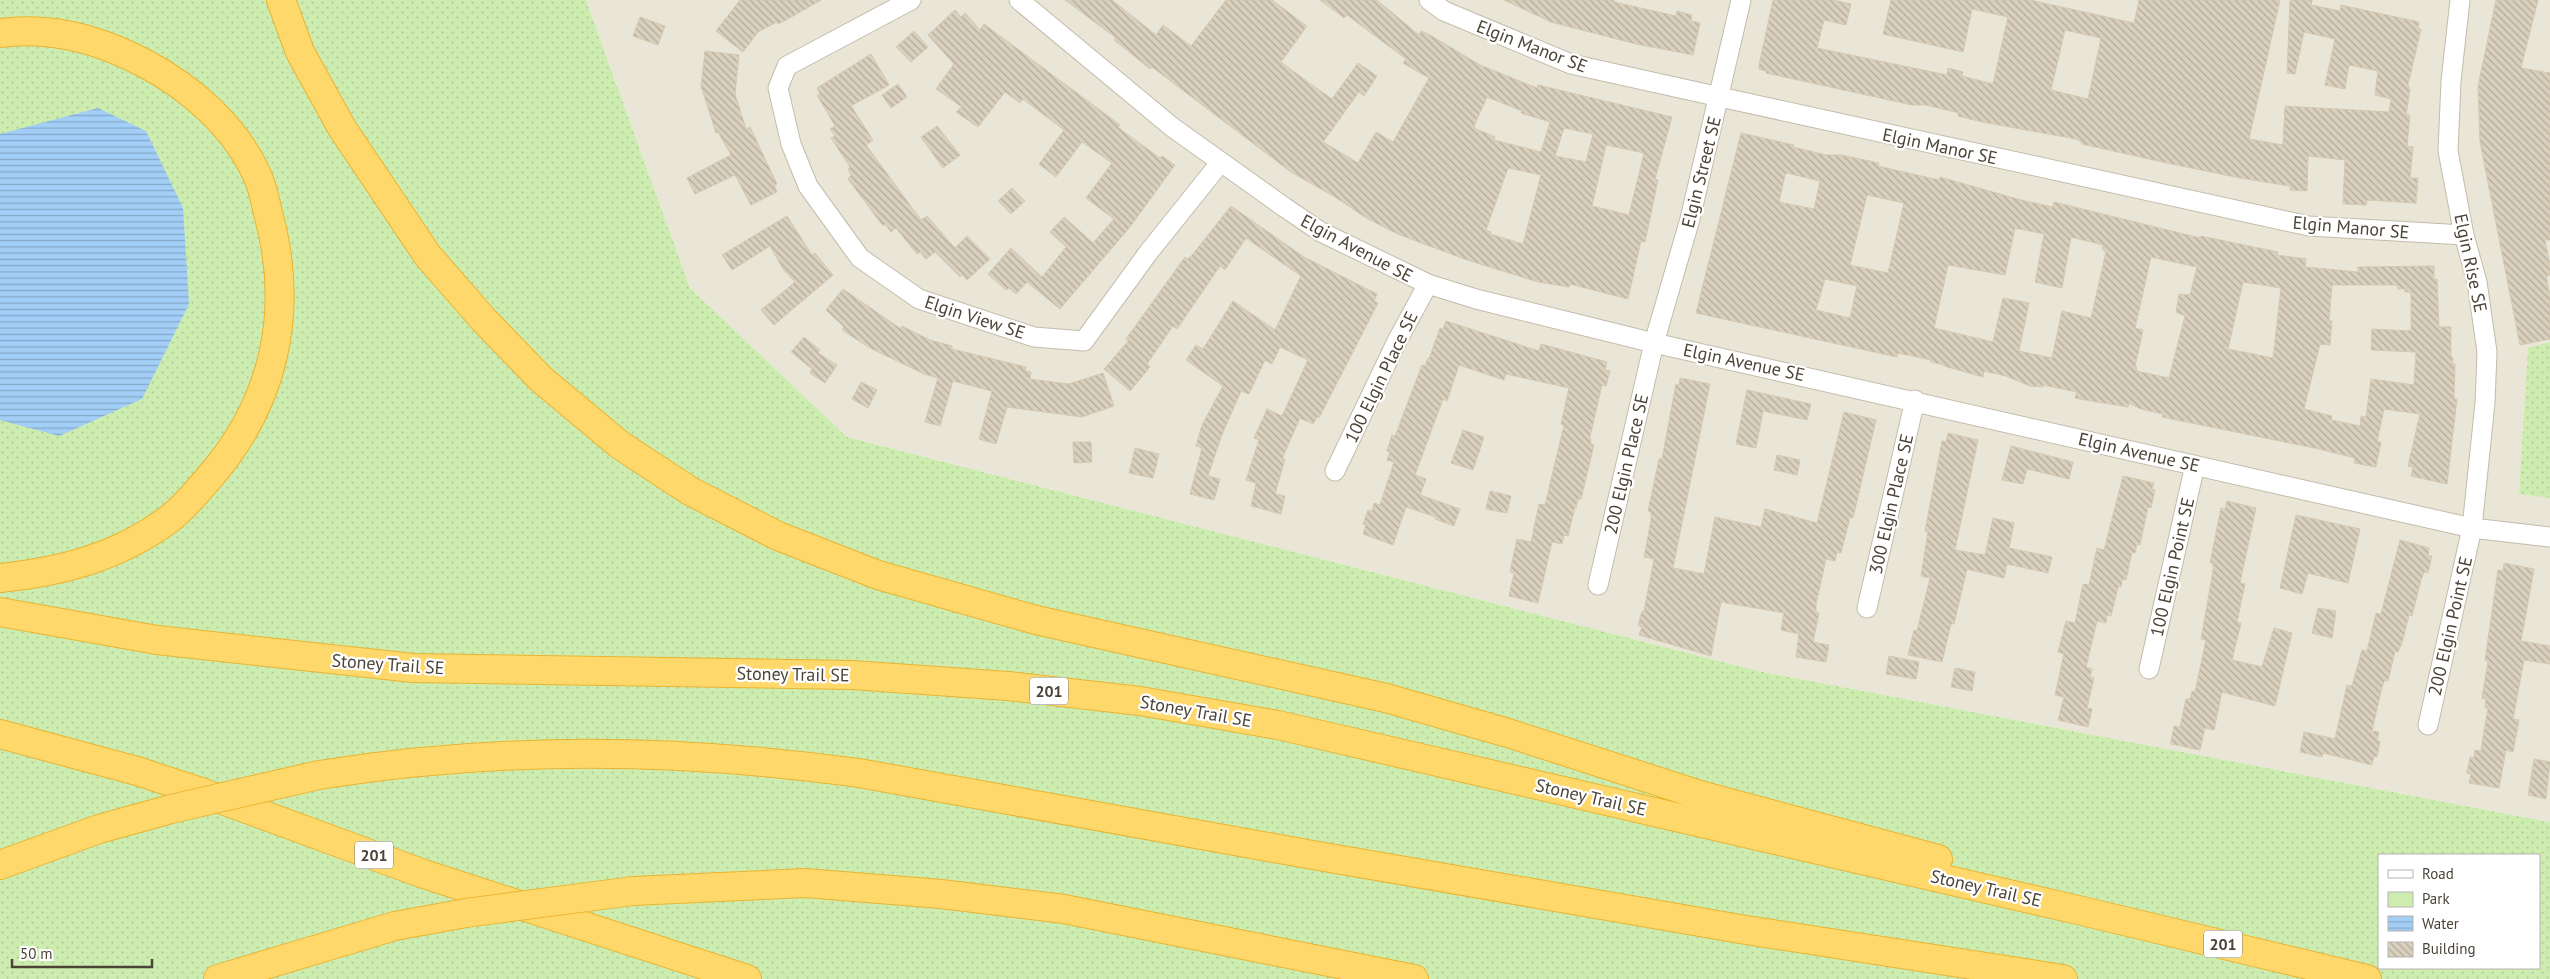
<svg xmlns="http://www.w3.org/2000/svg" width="2550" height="979" font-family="'PT Sans',sans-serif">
  <defs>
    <pattern id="green-dots" width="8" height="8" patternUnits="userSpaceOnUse" patternTransform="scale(1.25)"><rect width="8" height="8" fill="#cdedb0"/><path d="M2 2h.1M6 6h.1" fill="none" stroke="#b2cc98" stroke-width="1.8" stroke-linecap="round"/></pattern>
    <pattern id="water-rules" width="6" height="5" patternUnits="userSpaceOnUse" patternTransform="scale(1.25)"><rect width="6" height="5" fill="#a2cef7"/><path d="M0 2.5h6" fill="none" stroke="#86a9c9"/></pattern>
    <pattern id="building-back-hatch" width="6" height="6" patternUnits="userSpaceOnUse" patternTransform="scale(1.25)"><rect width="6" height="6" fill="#d9d0be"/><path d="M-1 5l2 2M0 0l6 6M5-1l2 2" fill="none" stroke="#b2aa9b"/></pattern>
  </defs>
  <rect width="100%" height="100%" fill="#f6f3ea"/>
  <path fill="#eae6d7" d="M 586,0 L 2550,0 L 2550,822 L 1758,671 L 847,437 L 690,288 Z"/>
  <path fill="url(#green-dots)" fill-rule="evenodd" d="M 0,0 L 586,0 L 690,288 L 847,437 L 1758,671 L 2550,822 L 2550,979 L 0,979 ZM 2379,855 L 2539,855 L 2539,968 L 2379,968 Z
    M 2550,342 L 2550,498 L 2519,494 L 2528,348 Z"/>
  <path fill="url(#water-rules)" d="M 98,108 L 146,131 L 183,208 L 189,304 L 142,399 L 59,436 L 0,420 L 0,134 Z"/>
  <path fill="url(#building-back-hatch)" stroke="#d4c9b0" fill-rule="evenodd" d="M 740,0 L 821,0 L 786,20 L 778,24 L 777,22 L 758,32 L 743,52 L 716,31 Z
    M 1065,0 L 1112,0 L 1156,35 L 1163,25 L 1191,46 L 1226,0 L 1272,0 L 1307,26 L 1281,62 L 1312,85 L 1332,99 L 1358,63 L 1377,76 L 1364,96 L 1359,92 L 1323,142 L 1358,163 L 1376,132 L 1393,142 L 1429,78 L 1403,63 L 1406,59 L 1347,15 L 1344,18 L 1320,0 L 1377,0 L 1419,35 L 1421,31 L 1430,35 L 1480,65 L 1537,88 L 1538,85 L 1672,117 L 1655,179 L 1658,180 L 1645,242 L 1641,241 L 1628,299 L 1570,284 L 1569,287 L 1538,282 L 1467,260 L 1400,235 L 1368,219 L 1335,197 L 1291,172 L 1152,67 L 1150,69 L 1138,59 L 1114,40 L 1116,38 ZM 1487,97 L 1522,111 L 1521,113 L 1550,122 L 1541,152 L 1494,140 L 1495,137 L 1476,129 L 1474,126 ZM 1564,128 L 1593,134 L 1586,162 L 1555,156 ZM 1606,145 L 1644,153 L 1629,215 L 1592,206 ZM 1508,168 L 1541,175 L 1523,244 L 1490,234 L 1491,232 L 1486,230 Z
    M 1504,0 L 1614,0 L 1614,2 L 1676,16 L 1677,11 L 1692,15 L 1691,21 L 1700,23 L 1693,55 L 1636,44 L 1551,22 Z
    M 1773,0 L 1833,0 L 1851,4 L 1846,25 L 1824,20 L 1817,48 L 1947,75 L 1948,68 L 1963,72 L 1962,76 L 1993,84 L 2008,17 L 1972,9 L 1963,52 L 1883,34 L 1891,0 L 2030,0 L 2134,23 L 2139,0 L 2280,0 L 2249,139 L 2283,145 L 2285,106 L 2389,112 L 2391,99 L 2375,95 L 2378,71 L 2349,65 L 2345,89 L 2325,85 L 2335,39 L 2304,32 L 2295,74 L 2287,73 L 2290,0 L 2312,0 L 2311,5 L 2340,11 L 2341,5 L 2419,22 L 2418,28 L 2421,29 L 2408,85 L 2410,90 L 2406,115 L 2410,115 L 2407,146 L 2413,147 L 2410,178 L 2418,178 L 2416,203 L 2367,200 L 2366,205 L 2343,204 L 2345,160 L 2308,156 L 2307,191 L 2290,190 L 2290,186 L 2240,178 L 2167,163 L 2082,144 L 2082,142 L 2076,139 L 1982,122 L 1958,116 L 1959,113 L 1926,105 L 1912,105 L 1766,73 L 1766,71 L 1759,69 L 1759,65 ZM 2065,30 L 2101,38 L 2088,99 L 2051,90 Z
    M 2496,0 L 2538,0 L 2521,68 L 2550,73 L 2550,240 L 2545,240 L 2550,265 L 2550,275 L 2546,276 L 2550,296 L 2550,339 L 2520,345 L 2480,142 L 2478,86 Z
    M 955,10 L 961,17 L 965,13 L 980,30 L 984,24 L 1120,125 L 1118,127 L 1124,132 L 1160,158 L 1162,156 L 1175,165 L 1130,227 L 1060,309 L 1027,282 L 1016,294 L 1009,288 L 1006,290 L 988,274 L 1011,248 L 1042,277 L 1066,247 L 1050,232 L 1064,217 L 1093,243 L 1114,219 L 1086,198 L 1112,163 L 1082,142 L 1056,177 L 1039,164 L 1064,130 L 1023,99 L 1020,103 L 1005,92 L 978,127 L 956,112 L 962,107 L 936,89 L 954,64 L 928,35 Z
    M 640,17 L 665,26 L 658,45 L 633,36 Z
    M 914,31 L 928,47 L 911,62 L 896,47 Z
    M 705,51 L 739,55 L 735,94 L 746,129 L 750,127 L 777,184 L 774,185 L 777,192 L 751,205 L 735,175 L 695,194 L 687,178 L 731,155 L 718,132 L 716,133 L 701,86 Z
    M 871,54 L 889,85 L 851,106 L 873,140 L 866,145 L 921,220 L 927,216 L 955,248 L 967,236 L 990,259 L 967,280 L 962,275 L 960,277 L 935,252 L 926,259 L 920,252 L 917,254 L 896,228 L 891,232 L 885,224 L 883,226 L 848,179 L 851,175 L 848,169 L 850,167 L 831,138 L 835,136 L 830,129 L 835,126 L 817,95 L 820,94 L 817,88 Z
    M 898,84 L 907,97 L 891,108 L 882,95 Z
    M 937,126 L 960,155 L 943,168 L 921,137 Z
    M 1741,133 L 1794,145 L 1793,147 L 1826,155 L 1841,155 L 1879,163 L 1878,166 L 1908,173 L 1939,180 L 1940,177 L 2021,200 L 2053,207 L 2054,202 L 2200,238 L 2201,236 L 2278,252 L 2277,255 L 2306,259 L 2305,267 L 2358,272 L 2358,267 L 2434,266 L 2434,279 L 2437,279 L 2439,327 L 2451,327 L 2451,357 L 2453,358 L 2452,364 L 2455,364 L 2454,399 L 2457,399 L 2447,484 L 2411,476 L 2413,467 L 2408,466 L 2420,414 L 2384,409 L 2377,442 L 2381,442 L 2376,467 L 2354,463 L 2355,458 L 2319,449 L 2162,417 L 2163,414 L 2141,409 L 2129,403 L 2128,407 L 2091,401 L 2075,398 L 2077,392 L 2043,385 L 2043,387 L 2030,386 L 2006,376 L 1984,371 L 1983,377 L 1944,366 L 1944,365 L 1931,362 L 1931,360 L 1898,353 L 1897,357 L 1696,313 ZM 1787,173 L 1820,181 L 1814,209 L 1779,202 L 1785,175 ZM 1867,195 L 1904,203 L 1888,273 L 1850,265 ZM 2015,228 L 2044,234 L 2035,282 L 2062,288 L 2071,237 L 2103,245 L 2102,249 L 2106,252 L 2091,318 L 2062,311 L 2052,358 L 2019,351 L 2029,303 L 2003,298 L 1993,342 L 1934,328 L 1948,265 L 2005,275 ZM 2151,257 L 2197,267 L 2190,295 L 2179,294 L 2176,312 L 2185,316 L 2169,378 L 2136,371 L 2137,367 L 2135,367 L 2143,330 L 2135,328 ZM 1825,279 L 1857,286 L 1850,318 L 1816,310 ZM 2243,282 L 2281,288 L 2273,358 L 2228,349 ZM 2332,285 L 2397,285 L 2398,289 L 2405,289 L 2405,292 L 2411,292 L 2411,331 L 2372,329 L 2371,350 L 2416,352 L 2414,385 L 2371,379 L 2366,417 L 2361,416 L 2360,426 L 2331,420 L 2332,416 L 2304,409 L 2320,344 L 2330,345 L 2332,321 L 2329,321 Z
    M 1012,188 L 1025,201 L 1011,214 L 998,201 Z
    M 1231,206 L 1304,257 L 1377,294 L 1374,301 L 1378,303 L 1319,418 L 1317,417 L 1313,424 L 1300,418 L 1282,459 L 1285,459 L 1275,494 L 1285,496 L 1281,514 L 1251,506 L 1256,483 L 1246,480 L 1259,440 L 1254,438 L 1267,409 L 1282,416 L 1308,360 L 1280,347 L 1272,364 L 1265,360 L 1249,394 L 1241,391 L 1221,437 L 1208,476 L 1220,479 L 1214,500 L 1190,494 L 1202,448 L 1196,446 L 1202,425 L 1223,386 L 1186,360 L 1196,345 L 1203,349 L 1233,301 L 1275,330 L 1301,276 L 1246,238 L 1225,270 L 1220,266 L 1177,329 L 1173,326 L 1147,364 L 1150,367 L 1130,391 L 1104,369 L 1129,340 L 1126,339 L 1185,257 L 1188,259 L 1193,254 Z
    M 787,216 L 812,255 L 815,253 L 833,275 L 774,325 L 761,310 L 795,282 L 783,269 L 770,246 L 732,270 L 722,255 Z
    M 843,289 L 901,329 L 902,326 L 930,340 L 952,346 L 952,349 L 1026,367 L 1025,371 L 1031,372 L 1030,379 L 1069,384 L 1103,373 L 1114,406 L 1082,417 L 1007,407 L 996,444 L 979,439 L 992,391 L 953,381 L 940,426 L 925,422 L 938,378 L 924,374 L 870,348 L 842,330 L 844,327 L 826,310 Z
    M 1446,321 L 1539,351 L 1541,344 L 1607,362 L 1605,370 L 1610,371 L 1606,386 L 1602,385 L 1590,437 L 1591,444 L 1594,445 L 1581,499 L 1578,499 L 1576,508 L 1575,507 L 1568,536 L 1564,535 L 1562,544 L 1552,542 L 1538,603 L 1509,596 L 1514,573 L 1510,572 L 1517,539 L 1531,542 L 1539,504 L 1545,505 L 1564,425 L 1561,424 L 1569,388 L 1506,374 L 1504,380 L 1459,365 L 1447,401 L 1443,399 L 1415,475 L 1426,479 L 1420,495 L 1460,509 L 1454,526 L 1435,519 L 1436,517 L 1406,507 L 1393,545 L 1363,534 L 1366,525 L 1363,524 L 1368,510 L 1372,511 L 1374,503 L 1380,505 L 1394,462 L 1387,460 L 1390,452 L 1387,451 L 1392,435 L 1395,436 L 1422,365 L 1425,366 L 1428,358 L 1429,359 L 1440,328 L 1443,329 Z
    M 804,337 L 820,350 L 818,353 L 837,365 L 825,383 L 810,373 L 812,369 L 791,352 Z
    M 1680,378 L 1710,384 L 1673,568 L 1704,574 L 1715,517 L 1761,527 L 1765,509 L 1817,523 L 1844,412 L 1876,420 L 1853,518 L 1850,517 L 1841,553 L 1837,552 L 1835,561 L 1826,559 L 1816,604 L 1816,612 L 1819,613 L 1813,642 L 1829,645 L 1826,662 L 1796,657 L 1799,634 L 1781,630 L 1784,613 L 1721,602 L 1711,656 L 1639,635 L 1642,627 L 1638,625 L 1642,611 L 1644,611 L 1654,559 L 1644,557 L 1651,520 L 1651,512 L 1648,511 L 1659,459 L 1662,459 L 1676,384 L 1679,385 Z
    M 861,382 L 877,390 L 868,408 L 852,399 Z
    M 1747,390 L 1811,404 L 1807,420 L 1763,411 L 1756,448 L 1736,444 Z
    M 1463,430 L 1484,437 L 1473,470 L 1451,463 Z
    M 1948,433 L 1978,440 L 1955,550 L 1985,555 L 1993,518 L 2014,523 L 2009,548 L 2052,557 L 2048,573 L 2007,564 L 2004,578 L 1967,569 L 1954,624 L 1951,624 L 1942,662 L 1908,655 L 1914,630 L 1917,631 L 1930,578 L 1921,576 L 1927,538 L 1928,532 L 1925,531 L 1942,441 L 1946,442 Z
    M 1073,442 L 1091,442 L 1092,462 L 1074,463 Z
    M 2011,446 L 2073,462 L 2069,479 L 2027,469 L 2023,484 L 2002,480 Z
    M 1135,448 L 1159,454 L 1153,478 L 1129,473 Z
    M 1777,455 L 1800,460 L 1797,475 L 1774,470 Z
    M 2123,476 L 2154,483 L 2152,489 L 2155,490 L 2151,508 L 2148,507 L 2140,545 L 2137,544 L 2135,553 L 2132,552 L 2126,580 L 2122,579 L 2121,587 L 2118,587 L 2111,616 L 2107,615 L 2106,623 L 2097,621 L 2086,667 L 2092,669 L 2090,677 L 2094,678 L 2087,708 L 2092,709 L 2088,727 L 2058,720 L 2064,697 L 2055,695 L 2064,654 L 2058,652 L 2066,621 L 2075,623 L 2083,584 L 2089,585 L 2097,548 L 2104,550 Z
    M 1490,491 L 1511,496 L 1507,513 L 1486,509 Z
    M 2227,501 L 2256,508 L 2240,583 L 2245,584 L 2237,622 L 2241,623 L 2232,660 L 2262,667 L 2274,628 L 2292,633 L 2275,706 L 2222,692 L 2214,730 L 2205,728 L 2200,750 L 2171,744 L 2171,741 L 2174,726 L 2180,727 L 2186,699 L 2190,699 L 2192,691 L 2195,692 L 2206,640 L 2201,639 L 2213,571 L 2213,563 L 2210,563 L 2221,508 L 2225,509 Z
    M 2296,515 L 2360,529 L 2348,583 L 2308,573 L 2302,594 L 2280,588 Z
    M 2400,540 L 2429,548 L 2428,556 L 2432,556 L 2428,573 L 2424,572 L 2421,580 L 2412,616 L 2409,615 L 2402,643 L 2398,652 L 2395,651 L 2388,681 L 2385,680 L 2382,687 L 2372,731 L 2379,732 L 2377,741 L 2380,741 L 2377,757 L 2374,756 L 2372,765 L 2323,753 L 2322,757 L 2300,752 L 2304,732 L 2335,739 L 2347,685 L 2352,686 L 2362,650 L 2367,651 L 2376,613 L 2381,614 Z
    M 2504,563 L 2534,569 L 2521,641 L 2550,646 L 2550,664 L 2524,660 L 2513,719 L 2519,720 L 2513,752 L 2506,750 L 2499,788 L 2469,783 L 2471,774 L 2467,773 L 2470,757 L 2474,758 L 2475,750 L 2481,751 L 2483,737 L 2488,708 L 2485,708 L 2486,699 L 2482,698 L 2488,661 L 2485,660 L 2498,570 L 2503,571 Z
    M 2318,608 L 2336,611 L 2332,638 L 2312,633 Z
    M 1889,656 L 1919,662 L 1916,679 L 1886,674 Z
    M 1955,668 L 1975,672 L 1972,691 L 1951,687 Z
    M 2534,759 L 2550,762 L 2546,799 L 2528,795 Z"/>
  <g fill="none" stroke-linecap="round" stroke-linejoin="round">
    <defs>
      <path id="minor" d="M 911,0 L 787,66 L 778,88 L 791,144 L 808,186 L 860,258 L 919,299 L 1034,337 L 1084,341 L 1148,253 L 1220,163
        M 1019,0 L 1172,127 L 1284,207 L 1321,232 L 1428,284 L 1476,299 L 1654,343 L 2410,514 L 2472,528 L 2550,537
        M 1429,0 L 1444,11 L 1571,64 L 1720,97 L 2309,226 L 2464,235
        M 1335,471 L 1397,341 L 1428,284
        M 1598,585 L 1654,343 L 1690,219 L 1741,0
        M 1867,608 L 1915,400
        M 2149,669 L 2195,465
        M 2428,725 L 2472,528 L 2485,403 L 2487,352 L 2477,282 L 2464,235 L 2448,151 L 2451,81 L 2460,0"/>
      <path id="motorway" d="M 281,0 L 300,52 L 342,128 L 428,256 L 483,319 L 541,379 L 620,445 L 690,491 L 778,536 L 878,575 L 1036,620 L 1386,698 L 1508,733 L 1700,795 L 1938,859
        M 0,33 C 51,26 99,39 144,63 C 190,87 235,126 257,175 C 263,187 265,201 268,213 C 295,311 275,403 208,479 C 196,493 183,509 168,520 C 118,557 61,572 0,578
        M 0,612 L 157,640 L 413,668 L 852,675 L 1008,686 L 1140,701 L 1278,725 L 2078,910 L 2367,979
        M 0,734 L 137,771 L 201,792 L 424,874 L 747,979
        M 319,775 C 504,746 674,748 859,773 L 1307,854 L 1746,930 L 2063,979
        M 0,865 L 99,829
        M 633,891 L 805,883 L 941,894 L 1064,909 L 1414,979
        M 218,979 L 395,926"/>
    </defs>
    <use href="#minor" stroke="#c3bcab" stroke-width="21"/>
    <use href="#motorway" stroke="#ebb32f" stroke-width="30"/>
    <use href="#minor" stroke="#fff" stroke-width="19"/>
    <use href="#motorway" stroke="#ffd86c" stroke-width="28"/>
    <defs>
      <path id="motorway-bridge" d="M 99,829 L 171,809 L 319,775
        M 395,926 L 466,913 L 633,891"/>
    </defs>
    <use href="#motorway-bridge" stroke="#ebb32f" stroke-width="30" stroke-linecap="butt"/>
    <use href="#motorway-bridge" stroke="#ffd86c" stroke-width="28"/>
  </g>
  <g text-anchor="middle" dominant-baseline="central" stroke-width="4.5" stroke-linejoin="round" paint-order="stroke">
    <g fill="#fff" stroke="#817c73" stroke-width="1">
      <rect x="1030" y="677.5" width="38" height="27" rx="4"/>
      <rect x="355" y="841.5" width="38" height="27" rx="4"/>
      <rect x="2204" y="930.5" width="38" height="27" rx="4"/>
    </g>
    <g font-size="16" font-weight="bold" fill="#4b4437">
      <text x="1049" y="691">201</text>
      <text x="374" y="855">201</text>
      <text x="2223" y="944">201</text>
    </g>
    <g font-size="18" fill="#4b4437" stroke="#fff">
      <text transform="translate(1532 46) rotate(21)">Elgin Manor SE</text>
      <text transform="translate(1940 146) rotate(12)">Elgin Manor SE</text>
      <text transform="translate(1701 172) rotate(-76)">Elgin Street SE</text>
      <text transform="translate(2351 227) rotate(5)">Elgin Manor SE</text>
      <text transform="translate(1357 248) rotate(28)">Elgin Avenue SE</text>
      <text transform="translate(2471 263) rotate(78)">Elgin Rise SE</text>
      <text transform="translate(975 317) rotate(18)">Elgin View SE</text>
      <text transform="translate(1744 362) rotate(12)">Elgin Avenue SE</text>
      <text transform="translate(1381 377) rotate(-64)">100 Elgin Place SE</text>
      <text transform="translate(2139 452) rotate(13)">Elgin Avenue SE</text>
      <text transform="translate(1626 464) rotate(-77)">200 Elgin Place SE</text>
      <text transform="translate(1891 504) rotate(-77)">300 Elgin Place SE</text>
      <text transform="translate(2172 567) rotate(-77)">100 Elgin Point SE</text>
      <text transform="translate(2450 626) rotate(-77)">200 Elgin Point SE</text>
      <text transform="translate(388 664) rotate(4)">Stoney Trail SE</text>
      <text transform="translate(793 674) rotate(1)">Stoney Trail SE</text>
      <text transform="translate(1196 711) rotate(10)">Stoney Trail SE</text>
      <text transform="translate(1591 797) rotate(13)">Stoney Trail SE</text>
      <text transform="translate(1986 888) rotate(13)">Stoney Trail SE</text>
    </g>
  </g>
  <rect x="2378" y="854" width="162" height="115" fill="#ffffff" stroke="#b7b4af"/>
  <rect x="2388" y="870" width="25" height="8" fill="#ffffff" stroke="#b7b4af"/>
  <text x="2422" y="879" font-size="15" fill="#4b4437">Road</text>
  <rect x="2388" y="892" width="25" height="15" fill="#cdedb0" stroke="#b7b4af"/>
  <text x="2422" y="904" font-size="15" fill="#4b4437">Park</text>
  <rect x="2388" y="916" width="25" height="15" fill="url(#water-rules)" stroke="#b7b4af"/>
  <text x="2422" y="929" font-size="15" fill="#4b4437">Water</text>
  <rect x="2388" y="942" width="25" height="15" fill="url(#building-back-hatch)" stroke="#b7b4af"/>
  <text x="2422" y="954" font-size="15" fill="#4b4437">Building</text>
  <path d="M12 959v8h140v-8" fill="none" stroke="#4b4437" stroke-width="2.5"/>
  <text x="20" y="959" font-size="15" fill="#4b4437" stroke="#ffffff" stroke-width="4" paint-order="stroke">50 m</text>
</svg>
